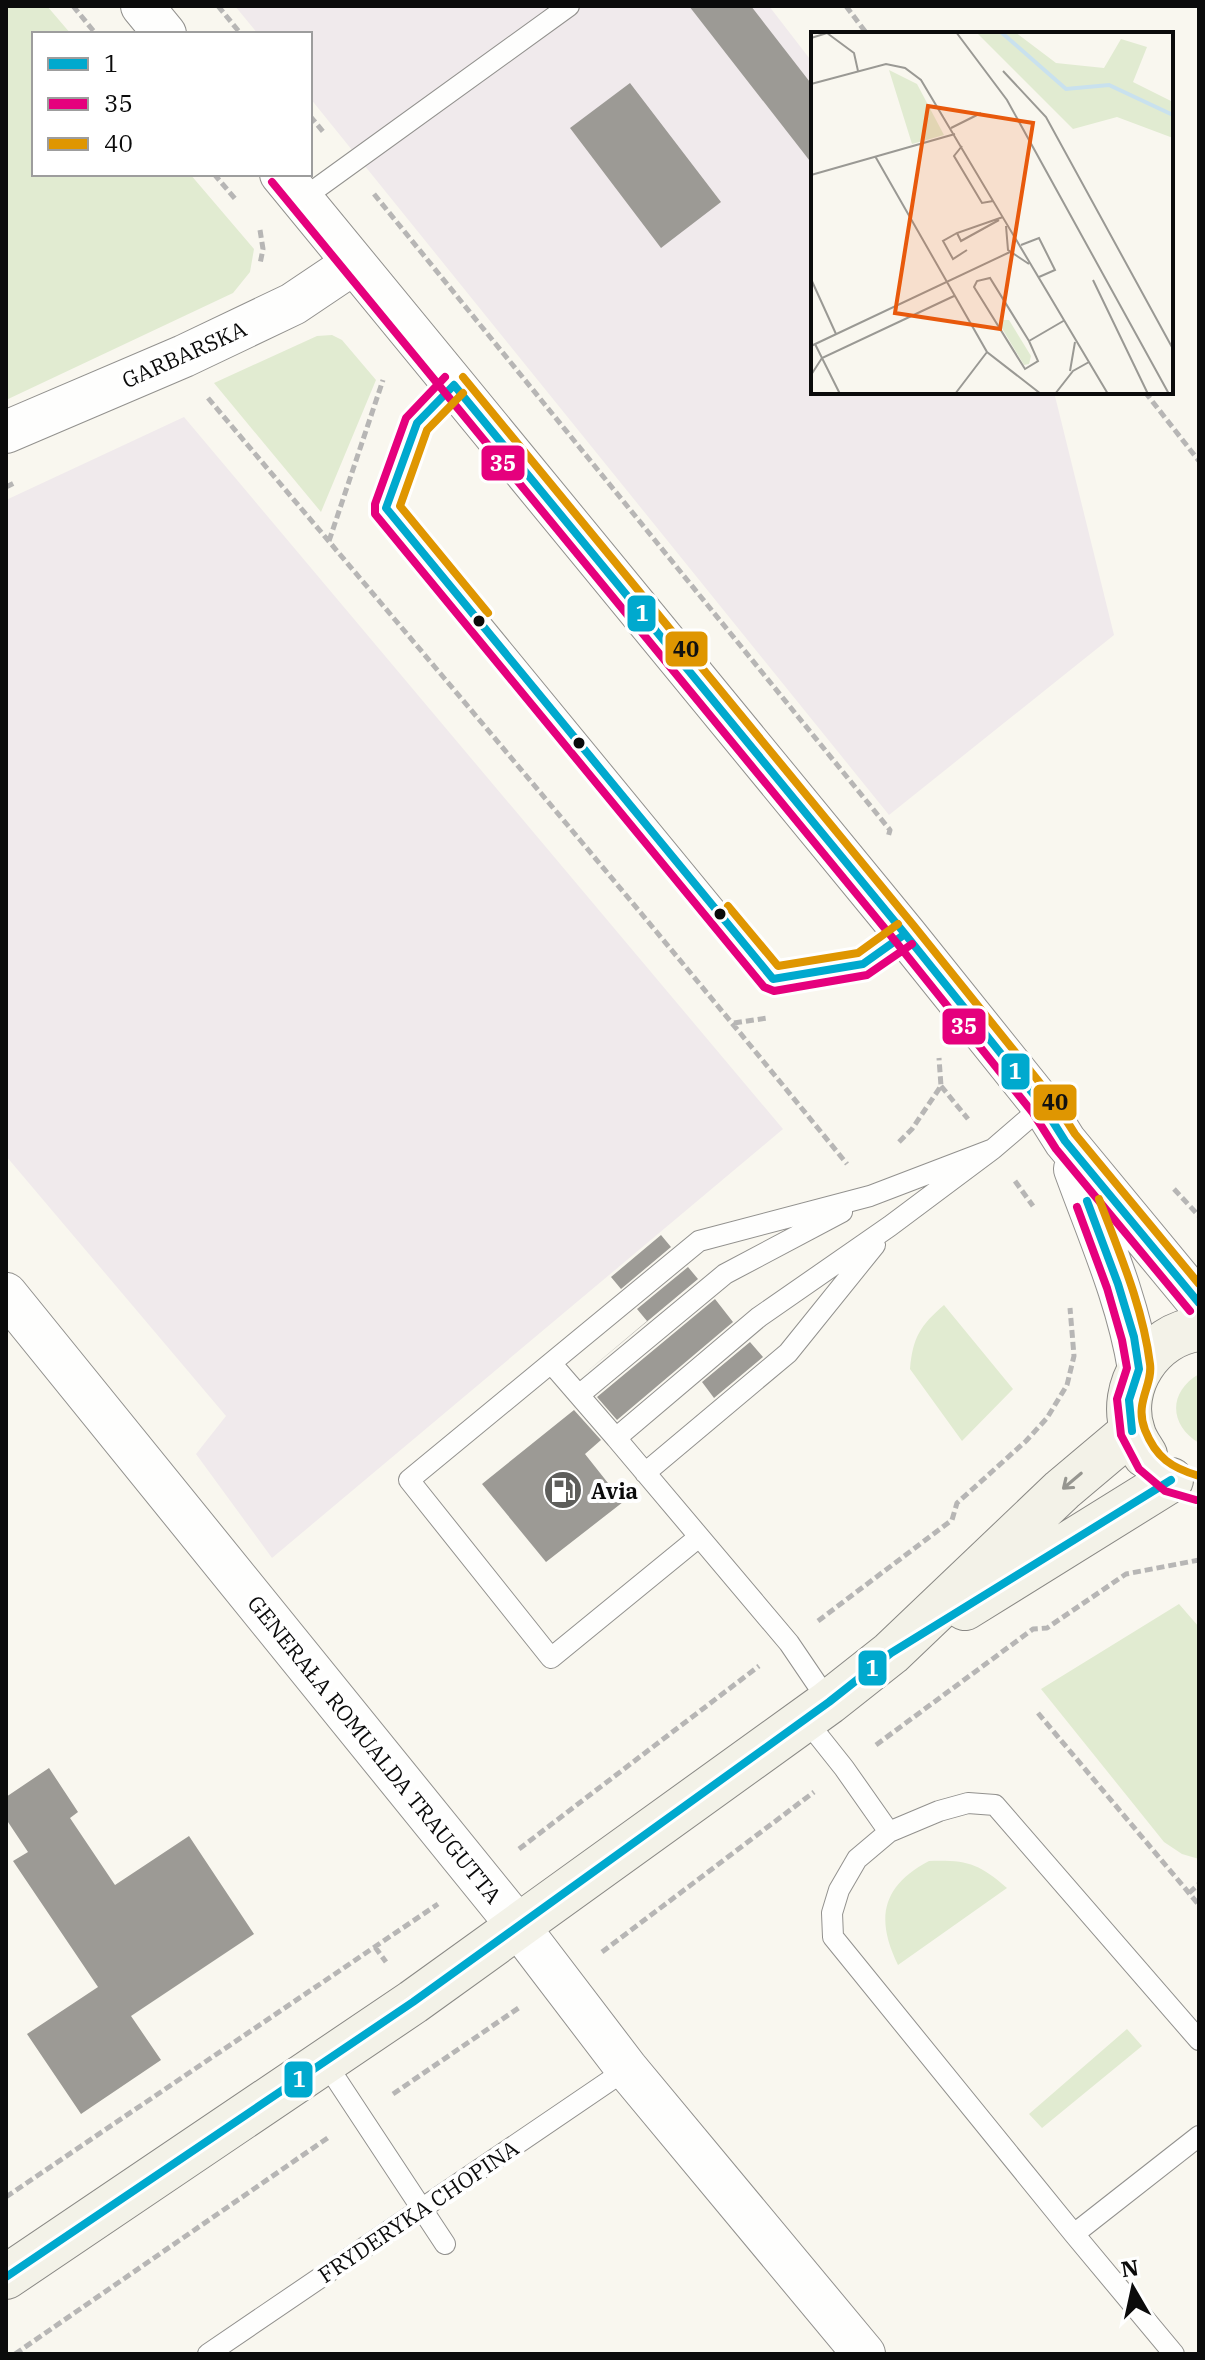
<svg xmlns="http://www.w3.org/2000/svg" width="1205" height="2360" font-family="'IBM Plex Serif',serif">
  <rect width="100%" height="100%" fill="#f9f7ef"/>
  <path fill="#f0eaec" d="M 235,6 L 769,6 L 813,63 L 813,392 L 1054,392 L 1114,635 L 889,815 L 310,98 L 310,34 L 258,34 Z
    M 184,417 L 783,1129 L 272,1558 L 196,1454 L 226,1416 L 6,1156 L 6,500 Z"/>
  <path fill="#e1ebd1" d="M 6,6 L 47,6 L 71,34 L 34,34 L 34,174 L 190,174 L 254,249 L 250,272 L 233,293 L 6,400 Z
    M 332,335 L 342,340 L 376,380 L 321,512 L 214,383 L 317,336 Z
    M 944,1305 L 1013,1389 L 962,1441 L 910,1369 C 913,1337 920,1326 944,1305 Z
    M 1199,1374 L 1199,1443 C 1169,1425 1168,1392 1199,1374 Z
    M 1179,1604 L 1199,1627 L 1199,1859 L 1182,1854 L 1164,1842 L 1041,1689 Z
    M 929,1861 C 967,1860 978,1863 1007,1888 L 898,1965 C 875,1918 882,1886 929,1861 Z
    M 1127,2029 L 1142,2046 L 1042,2128 L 1029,2114 Z"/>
  <path fill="#9c9a95" d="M 689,6 L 751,6 L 813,86 L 813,165 Z
    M 630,83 L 721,202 L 661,248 L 570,128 Z
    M 661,1235 L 671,1247 L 621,1289 L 611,1277 Z
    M 688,1267 L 698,1279 L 583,1375 L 647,1321 L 637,1309 Z
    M 715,1299 L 733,1322 L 617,1420 L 597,1397 Z
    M 750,1342 L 763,1357 L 714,1398 L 702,1382 Z
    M 574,1410 L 601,1440 L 585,1454 L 623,1502 L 546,1562 L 482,1484 Z
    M 49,1768 L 78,1812 L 70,1818 L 115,1885 L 189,1836 L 254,1934 L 131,2016 L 161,2060 L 81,2114 L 27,2034 L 98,1987 L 13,1861 L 28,1852 L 6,1819 L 6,1797 Z"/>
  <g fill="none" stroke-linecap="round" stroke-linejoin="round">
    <defs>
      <path id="lane" d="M 302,199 L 569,6
        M 454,385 L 417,423 L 386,508 L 773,979 L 863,964 L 905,934
        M 993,1149 L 890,1226 L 759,1317 L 616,1438 L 551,1363 L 699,1241 L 870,1196 L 993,1149 L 1043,1106
        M 551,1363 L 409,1480 L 551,1658 L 699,1537
        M 579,1395 L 725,1274 L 842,1212
        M 616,1438 L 789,1643 L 829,1702
        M 645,1473 L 788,1353 L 875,1245
        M 805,1719 L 844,1768 L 889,1832
        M 325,2062 L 445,2244
        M 1074,2234 L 1199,2136
        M 208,2354 L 627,2069
        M 1174,2354 L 1074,2234 L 833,1937 L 832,1913 L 839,1890 L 857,1859 L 889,1832 L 939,1811 L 968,1803 L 995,1805 L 1199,2040"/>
      <path id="street" d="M 142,6 L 165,34
        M 281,174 L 905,934 L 1043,1106 L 1065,1141 L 1199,1303
        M 6,432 L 184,356 L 293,304 L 354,263
        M 1075,1169 C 1099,1235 1128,1300 1139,1369
        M 6,1294 L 518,1926 L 627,2069 L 864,2354"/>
      <path id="secondary" d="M 1145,1455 C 1141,1448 1135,1440 1133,1432 C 1117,1387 1152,1334 1199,1329
        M 965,1608 L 1171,1480
        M 6,2277 L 413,2002 L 829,1702 L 891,1653 L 1062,1490 L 1132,1431"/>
    </defs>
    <use href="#lane" stroke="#92918e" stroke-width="22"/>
    <use href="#street" stroke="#92918e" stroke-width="44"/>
    <use href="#secondary" stroke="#898884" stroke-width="46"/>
    <path stroke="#b7b6b5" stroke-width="5" stroke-dasharray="8 4" stroke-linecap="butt" d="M 73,6 L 96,34
      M 218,6 L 241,34
      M 846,6 L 867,34
      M 310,116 L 325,134
      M 214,174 L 237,201
      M 374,194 L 890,830 L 888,837
      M 260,230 L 263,249 L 260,264
      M 1145,392 L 1199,461
      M 208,398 C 422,652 638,906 847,1164
      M 6,487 L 16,482
      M 329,541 L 383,380
      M 734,1023 L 767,1018
      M 941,1086 L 968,1119
      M 899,1142 L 912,1129 L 941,1086 L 939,1058
      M 1015,1181 L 1033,1206
      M 1174,1189 L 1199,1216
      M 818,1621 L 952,1520 L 957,1503 L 1026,1441 L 1047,1418 L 1067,1385 L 1074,1356 L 1070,1308
      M 1038,1713 L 1199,1905
      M 876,1745 L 1033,1629 L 1047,1628 L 1126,1574 L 1199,1560
      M 519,1849 L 759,1666
      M 1189,1893 L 1199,1884
      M 375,1947 L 386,1962
      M 602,1952 L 814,1792
      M 393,2094 L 520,2007
      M 6,2197 L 438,1904
      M 15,2354 L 329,2137"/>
    <use href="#lane" stroke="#fefefd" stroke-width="20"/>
    <use href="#street" stroke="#fefefd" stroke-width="42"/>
    <use href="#secondary" stroke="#f3f2e8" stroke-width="44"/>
    <defs>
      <path id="bus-1" d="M 454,385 L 905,934 L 1043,1106 L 1065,1141 L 1199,1303
        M 454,385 L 417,423 L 386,508 L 773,979 L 863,964 L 905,934
        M 1087,1201 L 1118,1284 L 1134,1337 L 1139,1369 L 1129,1400 L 1132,1431
        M 6,2277 L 413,2002 L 829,1702 L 891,1653 L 1171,1480"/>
      <path id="bus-2" d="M 272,182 L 896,942 L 1033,1113 L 1056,1149 L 1190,1311
        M 445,377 L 406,418 L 375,504 L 375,514 L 764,987 L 774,991 L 867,975 L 912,944
        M 1077,1207 L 1107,1288 L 1122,1340 L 1127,1368 L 1117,1399 L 1121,1435 L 1139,1469 L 1165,1491 L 1196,1500"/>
      <path id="bus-3" d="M 463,377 L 914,926 L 1052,1098 L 1075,1134 L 1199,1284
        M 463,393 L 427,430 L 400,506 L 488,613
        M 728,906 L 778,966 L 858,953 L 898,924
        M 1099,1199 C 1119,1252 1143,1307 1150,1364 C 1153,1386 1134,1402 1145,1430 C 1156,1458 1172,1468 1199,1476"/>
    </defs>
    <use href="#bus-1" stroke="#fff" stroke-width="14"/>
    <use href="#bus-2" stroke="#fff" stroke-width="14"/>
    <use href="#bus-3" stroke="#fff" stroke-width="14"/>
    <use href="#bus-1" stroke="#00a9ce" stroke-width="8"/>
    <use href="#bus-2" stroke="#e5007d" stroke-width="8"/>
    <use href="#bus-3" stroke="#df9601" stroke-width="8"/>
  </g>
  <defs><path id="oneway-shaft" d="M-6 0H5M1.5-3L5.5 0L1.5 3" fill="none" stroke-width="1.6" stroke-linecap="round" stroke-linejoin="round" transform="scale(2)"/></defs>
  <use stroke="#969690" href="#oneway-shaft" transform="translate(1072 1481) rotate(140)"/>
  <defs>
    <symbol id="fuel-disc" viewBox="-11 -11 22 22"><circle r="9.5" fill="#5e5e5b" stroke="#fff"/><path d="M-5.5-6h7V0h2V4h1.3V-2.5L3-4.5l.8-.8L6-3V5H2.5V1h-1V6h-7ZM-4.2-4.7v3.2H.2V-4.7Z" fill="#fff"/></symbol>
  </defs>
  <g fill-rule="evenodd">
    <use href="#fuel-disc" x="541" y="1468" width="44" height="44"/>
  </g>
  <g fill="#0b0b0b" stroke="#fff" stroke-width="3">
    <circle cx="479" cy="621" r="7"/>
    <circle cx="579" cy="743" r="7"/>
    <circle cx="720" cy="914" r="7"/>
  </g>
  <g text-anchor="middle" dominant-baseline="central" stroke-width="8" stroke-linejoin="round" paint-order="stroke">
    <g font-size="22" fill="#0b0b0b" stroke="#fff">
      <text transform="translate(184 354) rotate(-24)">GARBARSKA</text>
      <text transform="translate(375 1749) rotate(51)">GENERAŁA ROMUALDA TRAUGUTTA</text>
      <text transform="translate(418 2211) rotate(-34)">FRYDERYKA CHOPINA</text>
    </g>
    <g font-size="22" font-weight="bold" fill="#0b0b0b" stroke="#fff" text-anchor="start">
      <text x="591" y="1490">Avia</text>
    </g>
  </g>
  <g transform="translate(811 32)">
    <rect width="362" height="362" fill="#f9f7ef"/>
    <path d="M 165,0 L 204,0 L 245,31 L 293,36 L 310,7 L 336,15 L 322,50 L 362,70 L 362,106 L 306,85 L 262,97 ZM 78,38 L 106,52 L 133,103 L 101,112 ZM 192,288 L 198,288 L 220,324 L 218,332 L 213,333 L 189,293 Z" fill="#e1ebd1"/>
    <path fill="none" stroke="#c9e1ee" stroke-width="4" d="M 190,0 L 255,57 L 298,53 L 362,83"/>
    <path fill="none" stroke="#9a9994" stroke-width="2" d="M 145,0 L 196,68 L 358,362M 250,0 L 284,0M 0,6 L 16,1 L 43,21 L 47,39M 192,39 L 235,85 L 362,317M 0,52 L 75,32 L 94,36 L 110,48 L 297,362M 140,96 L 170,81M 151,114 L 143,124 L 171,171 L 182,169M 64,124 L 176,320 L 230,362M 0,143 L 144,102M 188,188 L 150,209 L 146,201 L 192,185M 195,194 L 197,218 L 218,232M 146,201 L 132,209 L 142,227 L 156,218M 210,213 L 228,206 L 244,238 L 228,245M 0,247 L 25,302M 282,248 L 337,362M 218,309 L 227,329 L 214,337 L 163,255 L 166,249 L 179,246 L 218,309 L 254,288M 4,312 L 29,362M 0,314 L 199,220M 259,339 L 264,310M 0,343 L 11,326 L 143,264M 144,362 L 176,320M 244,362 L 262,339 L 278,330"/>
    <path fill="#e8590c" fill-opacity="0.15" stroke="#e8590c" stroke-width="4" d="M 117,74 L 222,91 L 189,297 L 84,281 Z"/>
    <rect width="362" height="362" fill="none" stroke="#0b0b0b" stroke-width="4"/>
  </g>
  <g stroke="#fff" stroke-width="3">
    <rect x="480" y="444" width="46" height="38" rx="8" fill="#e5007d"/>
    <rect x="626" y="594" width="31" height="39" rx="8" fill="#00a9ce"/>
    <rect x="664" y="630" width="45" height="38" rx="8" fill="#df9601"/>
    <rect x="941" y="1007" width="46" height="39" rx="8" fill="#e5007d"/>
    <rect x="1000" y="1052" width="31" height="39" rx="8" fill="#00a9ce"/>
    <rect x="1032" y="1083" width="46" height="39" rx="8" fill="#df9601"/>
    <rect x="857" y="1649" width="31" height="38" rx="8" fill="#00a9ce"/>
    <rect x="283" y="2060" width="31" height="39" rx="8" fill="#00a9ce"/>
  </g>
  <g font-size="22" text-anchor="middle" font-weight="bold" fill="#fff">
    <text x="503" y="471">35</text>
    <text x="642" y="621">1</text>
    <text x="964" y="1034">35</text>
    <text x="1015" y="1079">1</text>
    <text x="872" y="1676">1</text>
    <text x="299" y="2087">1</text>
  </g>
  <g font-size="22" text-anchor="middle" font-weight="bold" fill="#111">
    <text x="686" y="657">40</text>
    <text x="1055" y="1110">40</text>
  </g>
  <rect width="1205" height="2360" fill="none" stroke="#0b0b0b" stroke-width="16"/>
  <rect x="32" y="32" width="280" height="144" fill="#ffffff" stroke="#9d9d9d" stroke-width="2"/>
  <rect x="48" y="58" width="40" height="12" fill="#00a9ce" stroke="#9d9d9d" stroke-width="2"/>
  <text x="104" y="72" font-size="24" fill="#0b0b0b">1</text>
  <rect x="48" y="98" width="40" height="12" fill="#e5007d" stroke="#9d9d9d" stroke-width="2"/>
  <text x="104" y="112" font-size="24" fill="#0b0b0b">35</text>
  <rect x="48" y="138" width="40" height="12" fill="#df9601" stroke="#9d9d9d" stroke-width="2"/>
  <text x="104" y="152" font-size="24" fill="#0b0b0b">40</text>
  <g transform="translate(1133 2288) rotate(351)" stroke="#ffffff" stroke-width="6" paint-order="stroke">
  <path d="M0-6L14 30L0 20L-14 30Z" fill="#0b0b0b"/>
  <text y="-12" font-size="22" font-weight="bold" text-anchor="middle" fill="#0b0b0b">N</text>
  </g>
</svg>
